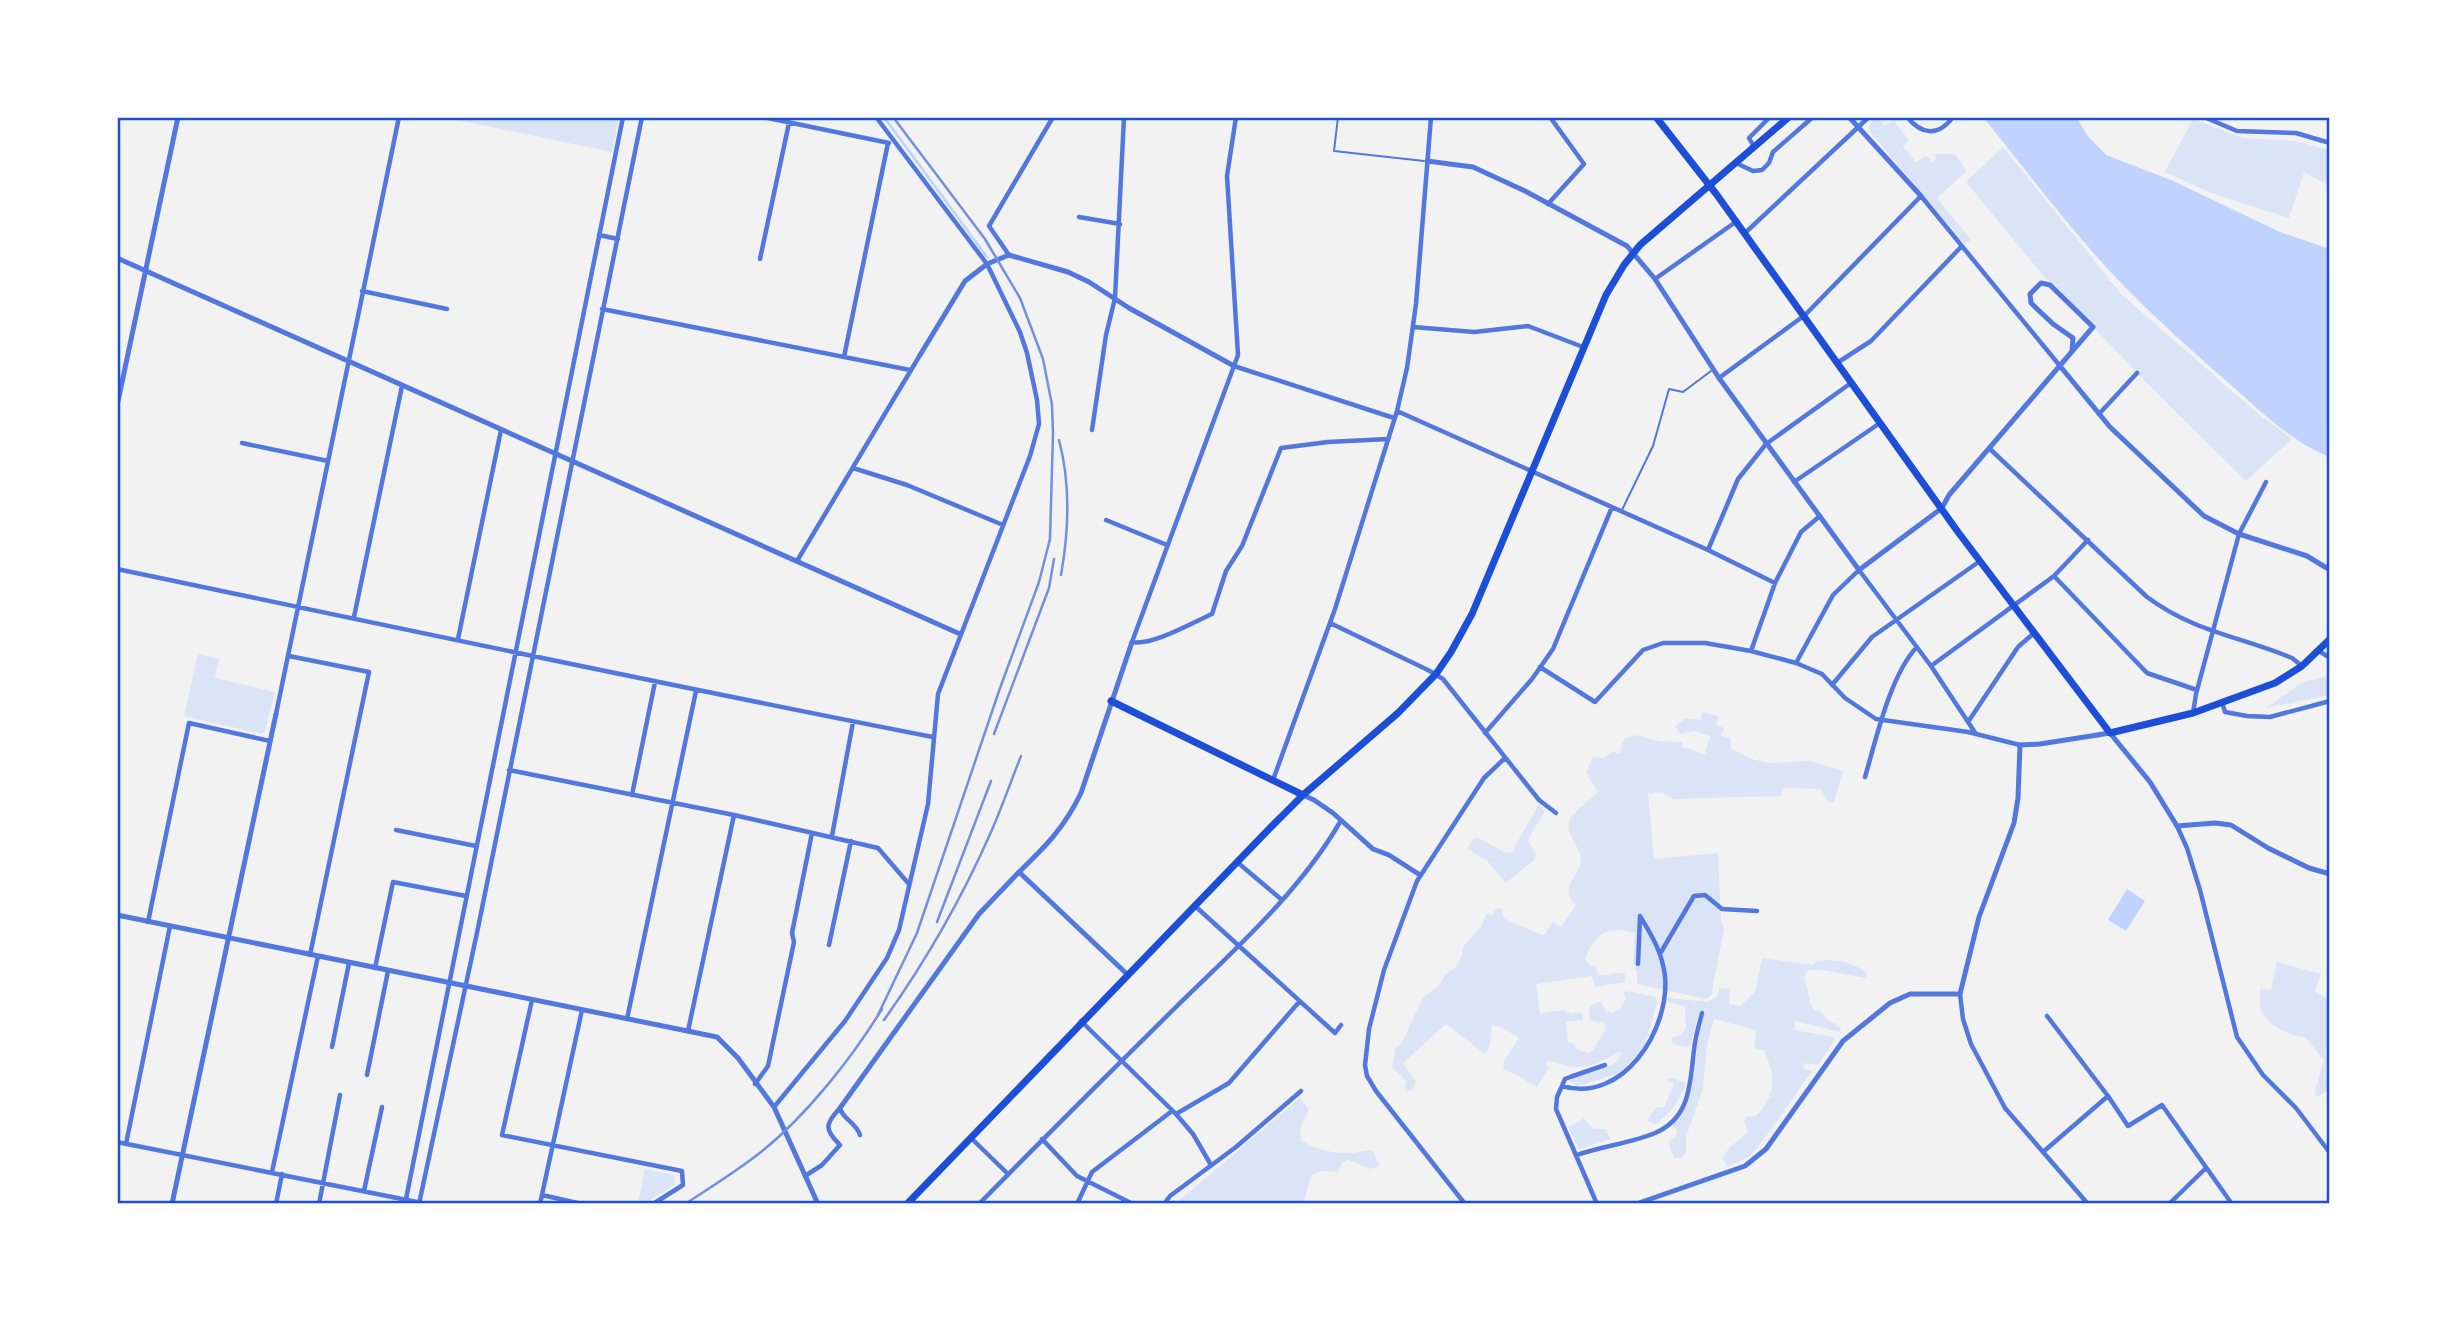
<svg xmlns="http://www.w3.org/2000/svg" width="2447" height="1321" font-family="'DejaVu Sans',sans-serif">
  <rect width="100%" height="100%" fill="#f2f2f2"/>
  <path fill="#dbe4f7" d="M 443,117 L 619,117 L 612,152 Z
    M 1874,117 L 1878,117 L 1884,126 L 1894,121 L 1909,140 L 1903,146 L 1916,162 L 1926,156 L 1933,162 L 1936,158 L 1935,154 L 1955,154 L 1967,171 L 1937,198 L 1971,240 L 1965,244 L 1871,133 L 1869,127 Z
    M 2193,119 L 2243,138 L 2295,141 L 2330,150 L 2330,186 L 2304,172 L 2289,218 L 2211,193 L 2165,172 Z
    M 2003,147 L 2121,294 L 2262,417 L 2292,439 L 2246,481 L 2153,389 L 2040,272 L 1966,182 Z
    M 198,654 L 219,659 L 215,678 L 275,692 L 265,731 L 262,734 L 184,716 Z
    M 2330,675 L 2330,695 L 2266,708 L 2301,683 Z
    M 1702,712 L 1718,716 L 1716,725 L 1724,728 L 1721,736 L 1730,738 L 1731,749 L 1752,759 L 1768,763 L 1811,761 L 1843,771 L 1834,802 L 1829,802 L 1820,789 L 1783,788 L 1780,796 L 1674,799 L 1662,792 L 1648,794 L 1654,859 L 1718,853 L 1721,920 L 1724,929 L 1711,996 L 1706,999 L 1637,984 L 1637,973 L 1633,962 L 1635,933 C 1607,925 1596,933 1585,959 L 1591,966 L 1596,965 L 1598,975 C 1608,977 1616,970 1625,974 L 1625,982 L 1595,987 L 1592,976 L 1536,984 L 1540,1013 L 1564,1010 L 1571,1014 L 1577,1012 L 1583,1014 L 1582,1020 L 1566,1022 L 1568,1042 L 1574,1044 L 1576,1049 L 1588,1053 L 1593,1050 L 1606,1028 L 1605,1024 L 1589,1020 L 1590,1006 L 1601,1001 L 1605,1011 L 1613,1013 L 1620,1009 L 1626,998 L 1623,993 L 1629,991 L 1655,997 L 1657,1003 L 1645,1044 L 1640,1052 L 1617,1074 L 1577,1086 L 1569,1081 C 1586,1069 1613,1074 1622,1052 L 1618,1052 C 1592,1068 1578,1072 1549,1060 L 1546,1064 L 1549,1067 L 1537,1087 L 1503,1068 L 1504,1061 L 1519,1038 L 1501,1027 L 1492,1026 L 1490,1046 L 1485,1054 L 1446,1024 L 1403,1063 L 1416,1082 L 1412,1090 L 1407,1092 L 1404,1089 L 1406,1081 L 1392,1067 L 1395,1048 L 1402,1043 L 1422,999 L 1440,984 L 1445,974 L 1454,969 L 1461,958 L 1464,945 L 1481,927 L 1486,914 L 1491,916 L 1497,908 L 1502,909 L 1503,918 L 1542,935 L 1546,933 L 1553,921 L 1561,927 L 1576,905 C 1557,888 1579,877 1581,861 C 1582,847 1563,834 1570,819 C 1574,811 1592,799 1598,792 L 1586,773 L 1593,757 L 1604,758 L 1613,752 L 1620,754 L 1622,743 L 1626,738 L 1635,735 L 1659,741 L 1682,742 L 1683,747 L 1705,754 L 1710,736 L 1694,731 L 1680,734 L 1675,726 L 1686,718 L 1701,720 Z
    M 1539,804 L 1544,811 C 1540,822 1532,830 1528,841 L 1536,854 L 1534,860 L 1506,883 L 1487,861 L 1467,849 L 1473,839 L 1478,838 L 1504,852 L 1511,853 Z
    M 1762,958 L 1814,965 L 1816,961 C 1833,958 1853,962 1867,973 L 1865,978 L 1822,970 L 1807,970 L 1804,979 C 1810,990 1807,1000 1814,1010 L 1820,1011 L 1827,1019 L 1841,1028 L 1840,1032 L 1795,1021 L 1794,1030 L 1834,1037 L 1835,1040 L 1818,1065 L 1804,1063 L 1803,1068 L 1812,1071 L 1765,1138 L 1750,1156 L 1728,1167 L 1722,1159 L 1729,1148 L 1748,1132 L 1744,1121 L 1745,1117 L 1755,1116 C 1777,1097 1776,1073 1763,1050 L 1754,1048 L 1756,1030 L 1714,1019 L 1707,1044 L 1703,1089 L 1686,1137 L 1686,1153 L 1682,1158 L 1674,1158 L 1668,1142 L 1676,1137 L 1677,1130 L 1672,1126 C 1693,1099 1694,1081 1697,1049 C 1698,1036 1702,1023 1705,1011 L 1700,1010 L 1690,1046 L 1685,1047 L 1672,1044 L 1671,1038 L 1682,1035 L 1686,1028 L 1685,1006 L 1669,1003 L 1666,999 L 1670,998 L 1708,1002 L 1718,996 L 1719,988 L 1730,989 L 1729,1004 L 1740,1006 L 1755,992 Z
    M 2277,962 L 2321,974 L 2315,991 L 2330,1001 L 2330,1093 L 2325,1092 L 2318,1097 L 2314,1094 L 2324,1060 L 2305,1037 C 2290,1037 2262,1023 2260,1005 C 2259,1000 2261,994 2260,988 L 2271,990 Z
    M 1670,1077 L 1686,1083 C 1679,1103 1671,1112 1655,1125 L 1647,1120 L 1657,1107 L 1664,1107 L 1674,1084 L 1667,1080 Z
    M 1300,1098 L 1309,1109 L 1301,1126 L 1300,1139 C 1313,1149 1334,1154 1351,1153 C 1359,1153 1364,1149 1373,1151 L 1380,1166 L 1371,1169 L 1348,1160 L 1342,1163 L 1338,1172 L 1321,1171 L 1311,1176 L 1303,1204 L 1175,1204 Z
    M 1584,1118 L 1593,1129 L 1605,1129 L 1611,1139 L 1579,1149 L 1568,1127 Z
    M 645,1169 L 674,1175 L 675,1185 L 644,1204 L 638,1204 Z"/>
  <path fill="#bfd3fe" d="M 1983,117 L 2076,117 L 2087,135 L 2106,155 L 2171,180 L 2280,232 L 2330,249 L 2330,457 C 2293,443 2260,411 2231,385 C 2182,342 2133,299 2090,249 C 2053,207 2019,161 1983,117 Z
    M 2127,889 L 2145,901 L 2126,931 L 2108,920 Z"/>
  <path fill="#f2f2f2" d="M 2157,319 L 2237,392 L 2235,394 L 2155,321 Z"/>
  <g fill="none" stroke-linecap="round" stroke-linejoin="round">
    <path stroke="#bfd3fe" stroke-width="2.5" d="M 884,117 L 987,257"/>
    <path stroke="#5277de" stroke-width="2" d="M 1338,117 L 1334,151 L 1424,161
      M 1622,510 L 1653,446 L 1669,389 L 1683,392 L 1711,371"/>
    <path stroke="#5277de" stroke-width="4.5" d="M 763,117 L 889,143
      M 1236,117 L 1227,176 L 1238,355 L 1132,642 C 1152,646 1192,623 1212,614 L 1226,571 L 1242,546 L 1281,448 L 1328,442 L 1388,439
      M 1907,117 C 1922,135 1938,137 1953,117
      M 2204,117 L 2237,131 L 2296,133 L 2330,143
      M 1754,147 L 1749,138 L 1770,117
      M 1736,163 L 1753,171 L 1762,170 L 1769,163 L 1773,152 L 1813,117
      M 1548,204 L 1584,164 L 1550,117
      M 1079,217 L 1120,224
      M 1745,233 L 1869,117
      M 599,235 L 618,239
      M 1009,255 L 989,226 L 1053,117
      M 760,259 L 789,123
      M 1655,279 L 1737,221
      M 362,291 L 447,309
      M 602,309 L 910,370
      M 1413,327 L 1474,332 L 1528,326 L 1583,347
      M 844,357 L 888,143
      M 1837,363 L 1871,341 L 1961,247
      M 1234,366 L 1394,418
      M 1719,378 L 1805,315 L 1921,196 L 2060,366
      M 1397,411 L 1708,550 L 1775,583
      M 2099,414 L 2137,373
      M 1092,430 L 1106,335 L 1115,298 L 1124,117
      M 242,443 L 328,461
      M 1990,449 L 2147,597 C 2196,633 2239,636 2292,658 L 2302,666
      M 853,468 L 907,485 L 1003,525
      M 1794,482 L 1880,423
      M 1106,520 L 1167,545
      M 1708,550 L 1738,479 L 1766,444 L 1851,383
      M 797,561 L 920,355
      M 117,569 C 389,626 661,684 933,737
      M 2054,576 L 2147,673 L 2197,690
      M 354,617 L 402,386
      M 1330,623 L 1428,670 L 1443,679 L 1539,800 L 1556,813
      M 458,639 L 501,430
      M 1751,651 L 1775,583 L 1801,532 L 1820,516
      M 2319,651 L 2330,658
      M 289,656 L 369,672 L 310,955
      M 1796,663 L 1833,595 L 1859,570 L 1931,666 L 1976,734
      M 1931,666 L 2054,576 L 2088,540
      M 1540,667 L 1595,702 L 1643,650 L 1663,643 L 1705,643 L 1751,651 L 1796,663 L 1822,674 L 1845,698 L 1876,719 L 1968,732 L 2020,745
      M 1832,685 L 1872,637 L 1980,561
      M 2222,702 L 2225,712 L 2247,716 L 2270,717 L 2330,701
      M 2193,713 L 2196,694 L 2239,534 L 2266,482
      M 276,714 L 399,117
      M 1968,722 L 2018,647 L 2034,633
      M 1485,733 L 1532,679 L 1553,649 L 1612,507
      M 509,770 L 734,815 L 878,848 L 908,883
      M 1865,777 C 1876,740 1890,675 1917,647
      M 1273,780 L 1335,609 L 1397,411 L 1407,368 L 1416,304 L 1431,117
      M 632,795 L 655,682
      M 2177,826 L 2187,848 L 2200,890 L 2237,1037 L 2263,1075 L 2296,1108 L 2330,1153
      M 396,830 L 476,846
      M 832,836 L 853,722
      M 1237,862 L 1282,900
      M 1195,906 L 1335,1033 L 1341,1025
      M 148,922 L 189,723 L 270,741
      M 829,945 L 851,841
      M 1661,952 L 1694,896 L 1705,895 L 1722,909 L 1757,911
      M 1638,964 L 1640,917
      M 375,968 L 393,882 L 466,896
      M 1960,994 L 1963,1019 L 1971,1044 L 2005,1108 L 2088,1204
      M 532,1000 L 502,1135 L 682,1171 L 683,1185 L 653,1204
      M 2047,1016 L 2108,1096 L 2128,1126 L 2162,1105 L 2232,1204
      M 627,1019 L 696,691
      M 1081,1021 L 1176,1114 L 1193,1134 L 1211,1165
      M 688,1031 L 734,815
      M 332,1047 L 349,963
      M 367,1075 L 388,971
      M 755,1084 L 768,1066 L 794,942 L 792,933 L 812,833
      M 1562,1086 L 1565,1079 L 1570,1077 L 1605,1065
      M 774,1107 L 845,1021 L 887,958 L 899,930 L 928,804 L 938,694 L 1030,456 L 1039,424 L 1037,400 L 1027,353 L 1020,332 L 987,264 L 876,117
      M 1176,1114 L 1229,1083 L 1299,1002
      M 971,1138 L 1008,1174
      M 1042,1139 L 1077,1176 L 1133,1204
      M 117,1142 L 427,1204
      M 126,1144 L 170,926
      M 2043,1152 L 2108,1096
      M 1577,1155 C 1602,1146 1632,1143 1655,1133 C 1691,1118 1690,1082 1694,1050 C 1695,1038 1699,1025 1702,1013
      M 272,1172 L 318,956
      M 805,1176 L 822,1165 L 840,1145 C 824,1129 825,1124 840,1108 C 843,1120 856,1122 860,1135
      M 364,1191 L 382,1107
      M 542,1195 L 582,1204
      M 276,1204 L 282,1174
      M 319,1204 L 340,1095
      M 405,1204 L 623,117
      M 419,1204 L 478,928 L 642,117
      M 540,1204 L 582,1010
      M 979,1204 C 1044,1138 1109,1073 1175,1008 C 1233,951 1299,893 1340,822
      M 1077,1204 L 1092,1172 L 1172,1111
      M 1164,1204 L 1170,1196 L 1236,1147 L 1301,1091
      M 1465,1204 L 1376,1091 L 1367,1076 L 1365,1065 L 1369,1029 L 1384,970 L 1417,881 L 1484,778 L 1505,758
      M 1597,1204 L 1556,1109 L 1557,1097 L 1562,1086 C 1623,1104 1670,1030 1665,976 C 1662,952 1652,936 1640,916
      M 2169,1204 L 2206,1168"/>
    <path stroke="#5277de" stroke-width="5" d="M 1849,117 L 1921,196
      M 1427,161 L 1473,167 L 1525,191 L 1627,246 L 1655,279 L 1719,378 L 1859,570 L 1942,508 L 1949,495 L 2093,327 L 2050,285 L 2041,283 L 2030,294 L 2031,303 L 2053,324 L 2073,338 L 2072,350
      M 117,258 L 960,634
      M 920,355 L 965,281 L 987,264 L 1009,255 L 1068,272 L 1089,282 L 1129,308 L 1234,366
      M 2060,366 L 2110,427 L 2204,516 L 2239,534 L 2307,556 L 2330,570
      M 117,406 L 178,117
      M 1303,795 L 1314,800 L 1333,813 L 1373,849 L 1389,855 L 1420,875
      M 117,915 L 717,1037 L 738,1058 L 774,1107 L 818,1204
      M 1128,975 L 1019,872 C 1046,846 1064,828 1081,793 L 1132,642
      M 840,1108 L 979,914 L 1019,872
      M 172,1204 L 276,714
      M 1636,1204 L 1745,1166 L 1766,1149 L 1843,1041 L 1890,1003 L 1910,994 L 1960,994 L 1979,917 L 2014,823 L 2018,798 L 2020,745 L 2040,744 L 2110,733 L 2150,782 L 2177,826 L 2215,823 L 2231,825 L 2268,848 L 2309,868 L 2330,874"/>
    <path stroke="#1d4ed8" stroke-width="7" d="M 1656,117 L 1717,195 L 1958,532 L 2110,733 L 2193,713 L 2275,683 L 2302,666 L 2330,639
      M 1111,701 L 1303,795"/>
    <path stroke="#1d4ed8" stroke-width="7" d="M 907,1204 L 1270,828 L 1303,795 L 1398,713 L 1436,674 L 1451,652 L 1472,614 L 1606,295 L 1624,265 L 1640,245 L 1789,117"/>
    <path stroke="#7290e2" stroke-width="2.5" d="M 1059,440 C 1071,485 1069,530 1061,575
      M 994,734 L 1049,588 L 1054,559
      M 937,922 L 991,781
      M 878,1015 L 917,933 L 999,691 L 1039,582 L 1050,539 L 1053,434 L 1052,405 L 1043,359 L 1020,298 L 985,239 L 893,117
      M 884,1020 C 926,961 962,898 991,832 C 1002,807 1011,781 1021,756
      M 685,1204 C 711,1187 737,1171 761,1152 C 806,1116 852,1058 882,1009"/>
  </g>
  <rect width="2447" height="1321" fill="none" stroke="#ffffff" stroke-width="238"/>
  <rect x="119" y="119" width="2209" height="1083" fill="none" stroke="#1d4ed8" stroke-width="2.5"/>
</svg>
